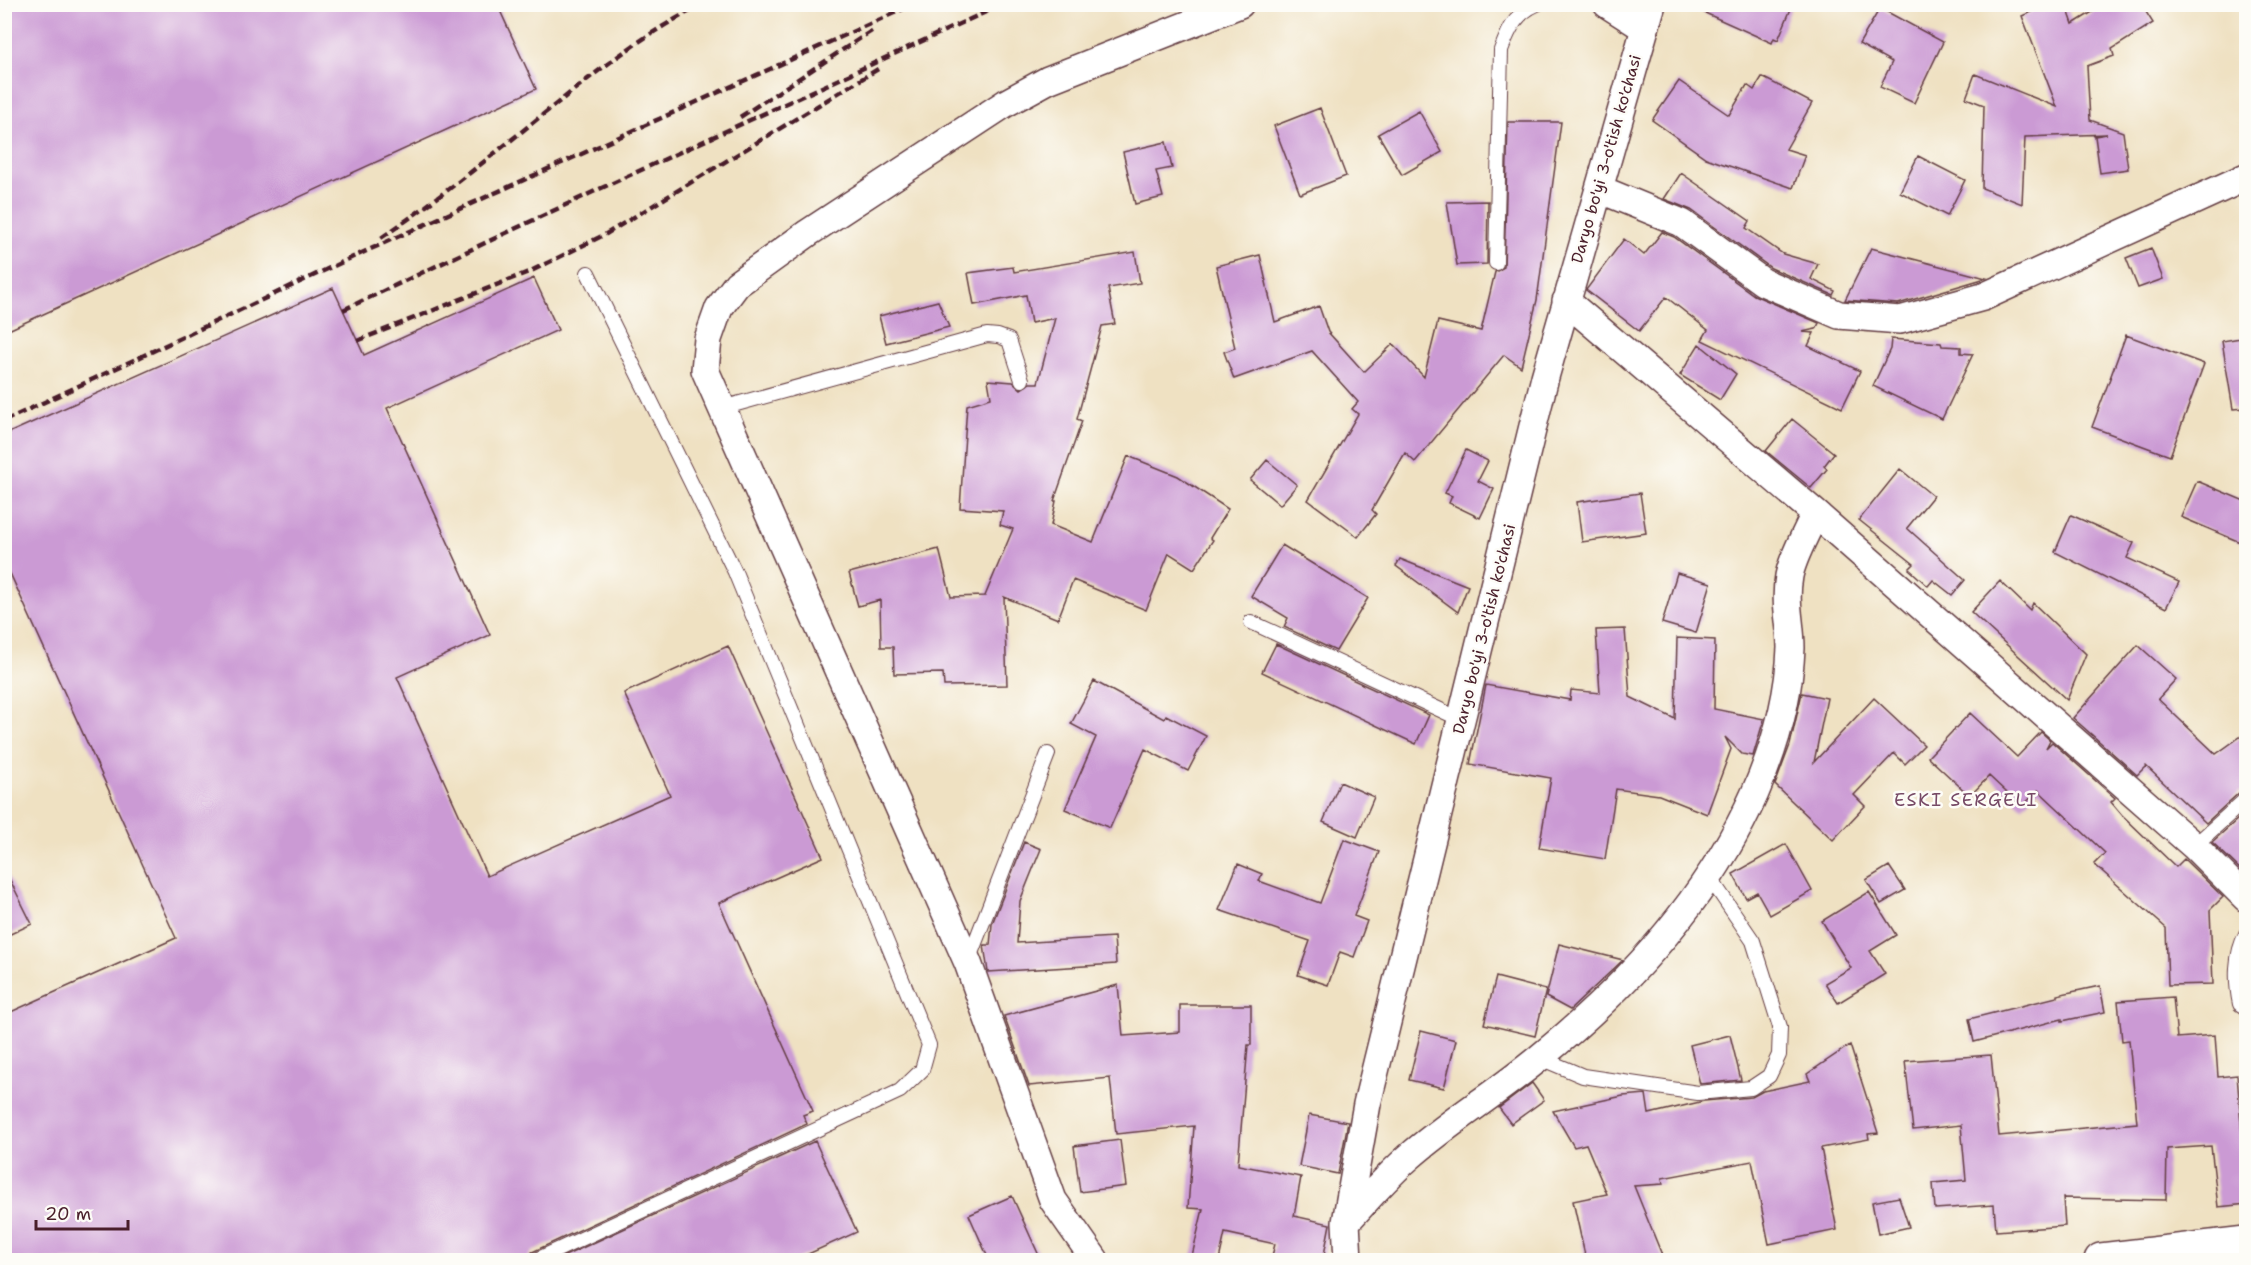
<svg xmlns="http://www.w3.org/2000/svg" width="2251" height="1265" font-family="'Shantell Sans',sans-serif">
  <rect width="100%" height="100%" fill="#fdfcf7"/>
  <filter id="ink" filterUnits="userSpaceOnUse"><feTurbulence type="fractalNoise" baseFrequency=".0167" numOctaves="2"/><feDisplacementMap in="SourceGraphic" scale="12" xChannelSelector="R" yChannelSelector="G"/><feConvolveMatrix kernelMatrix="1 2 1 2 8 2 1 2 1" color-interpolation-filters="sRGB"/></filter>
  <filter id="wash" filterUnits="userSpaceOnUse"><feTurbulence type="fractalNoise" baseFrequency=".008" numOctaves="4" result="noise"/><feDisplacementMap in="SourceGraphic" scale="24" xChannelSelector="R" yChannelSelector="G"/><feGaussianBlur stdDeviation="1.35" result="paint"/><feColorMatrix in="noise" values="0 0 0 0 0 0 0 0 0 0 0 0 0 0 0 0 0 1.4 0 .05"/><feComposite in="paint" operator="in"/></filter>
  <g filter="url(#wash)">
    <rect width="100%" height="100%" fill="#efe1c2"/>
    <g id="blocks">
      <path fill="#cb9ad4" d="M 4,4 L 497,4 L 536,89 L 4,332 Z
        M 1685,4 L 1793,4 L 1778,40 L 1774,38 L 1772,43 Z
        M 2050,4 L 2066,4 L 2073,24 L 2105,4 L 2141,4 L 2153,23 L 2112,49 L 2114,56 L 2087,66 L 2090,120 L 2123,132 L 2128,169 L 2100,173 L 2095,136 L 2107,134 L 2025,137 L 2022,204 L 1982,188 L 1984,105 L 1966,98 L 1975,74 L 2057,107 L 2022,16 Z
        M 1880,8 L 1943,42 L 1914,103 L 1880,87 L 1892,62 L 1859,44 Z
        M 1762,77 L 1812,103 L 1786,149 L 1805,155 L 1793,188 L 1706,158 L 1652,120 L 1679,81 L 1729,115 L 1747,85 L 1754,90 Z
        M 1320,108 L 1346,176 L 1300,194 L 1274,126 Z
        M 1419,111 L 1442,152 L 1402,175 L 1378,134 Z
        M 1508,122 L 1561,122 L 1537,300 L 1521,367 L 1504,355 L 1415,462 L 1405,453 L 1372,510 L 1376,514 L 1358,537 L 1308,500 L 1358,414 L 1352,409 L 1358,402 L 1312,351 L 1234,379 L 1224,352 L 1235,348 L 1216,266 L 1260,255 L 1275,322 L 1319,306 L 1328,332 L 1364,372 L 1393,344 L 1424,377 L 1438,321 L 1481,331 L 1495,272 L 1504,267 Z
        M 1166,142 L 1172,168 L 1156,171 L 1163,197 L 1135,204 L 1123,152 Z
        M 1918,156 L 1965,180 L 1947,216 L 1900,192 Z
        M 1681,173 L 1750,221 L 1746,228 L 1783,254 L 1818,264 L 1811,279 L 1835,291 L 1833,295 L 1771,268 L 1691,210 L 1664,199 Z
        M 1488,201 L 1487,264 L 1457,265 L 1447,202 Z
        M 1662,232 L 1674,237 L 1754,295 L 1819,323 L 1816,329 L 1802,332 L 1814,333 L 1808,346 L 1860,371 L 1842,408 L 1702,340 L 1708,330 L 1666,297 L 1639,331 L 1586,290 L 1624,239 L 1644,255 Z
        M 1871,248 L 1986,278 L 1898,304 L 1845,300 Z
        M 2151,248 L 2163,279 L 2138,288 L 2126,258 Z
        M 1135,252 L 1140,283 L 1108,288 L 1115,324 L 1102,326 L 1077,419 L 1082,421 L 1054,501 L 1056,501 L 1051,525 L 1093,542 L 1128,456 L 1178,476 L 1228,509 L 1210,538 L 1213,540 L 1194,569 L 1169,553 L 1146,610 L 1073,580 L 1058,619 L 1004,597 L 1007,685 L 944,686 L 943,673 L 894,674 L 893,647 L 881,647 L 880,600 L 858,606 L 849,573 L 939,549 L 951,597 L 985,596 L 1013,529 L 1000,525 L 1003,511 L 960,508 L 967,405 L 991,398 L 988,380 L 1013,382 L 1021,389 L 1030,383 L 1038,383 L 1055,318 L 1031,323 L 1026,295 L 974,305 L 968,273 L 1013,267 L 1014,272 Z
        M 534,278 L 558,330 L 387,408 L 490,635 L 397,677 L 487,876 L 670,795 L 624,693 L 728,646 L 823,857 L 719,903 L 813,1111 L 803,1115 L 807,1124 L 532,1252 L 527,1260 L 4,1260 L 4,1015 L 176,938 L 4,560 L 4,435 L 333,288 L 364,355 Z
        M 938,301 L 949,327 L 886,343 L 879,316 Z
        M 2126,335 L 2204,364 L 2170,456 L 2092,427 Z
        M 2247,337 L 2247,408 L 2233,409 L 2222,341 Z
        M 1891,339 L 1941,343 L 1942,346 L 1961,347 L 1961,353 L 1973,354 L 1942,419 L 1873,386 L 1890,349 Z
        M 1699,344 L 1736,374 L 1720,400 L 1680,375 Z
        M 1792,419 L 1834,453 L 1824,466 L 1827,469 L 1811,488 L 1766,451 Z
        M 1466,450 L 1488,461 L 1478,481 L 1494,489 L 1480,518 L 1449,503 L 1452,496 L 1445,493 Z
        M 1267,460 L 1297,485 L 1280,505 L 1250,480 Z
        M 1900,469 L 1933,496 L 1907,528 L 1965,580 L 1952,595 L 1933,580 L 1928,586 L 1909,569 L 1914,564 L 1859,520 Z
        M 2197,481 L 2247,502 L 2247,545 L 2181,517 Z
        M 1640,493 L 1646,533 L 1582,542 L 1577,502 Z
        M 2071,515 L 2134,543 L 2127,558 L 2179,582 L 2166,608 L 2055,552 Z
        M 1282,545 L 1368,598 L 1336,651 L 1284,627 L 1288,618 L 1251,596 Z
        M 1400,559 L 1468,586 L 1458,612 L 1396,566 Z
        M 1677,573 L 1711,583 L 1696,633 L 1662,623 Z
        M 2000,581 L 2030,610 L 2033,603 L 2086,654 L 2067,700 L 1971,612 Z
        M 1625,629 L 1630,697 L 1675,719 L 1677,638 L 1715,640 L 1714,709 L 1764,719 L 1753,756 L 1742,754 L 1725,737 L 1731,749 L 1707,814 L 1659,795 L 1616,789 L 1605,859 L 1539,848 L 1551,778 L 1470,764 L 1486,685 L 1570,700 L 1571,690 L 1600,693 L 1596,630 Z
        M 1276,644 L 1429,715 L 1416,744 L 1262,672 Z
        M 2138,645 L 2176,679 L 2158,699 L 2216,754 L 2247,732 L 2247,790 L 2240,792 L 2206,823 L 2146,766 L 2137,775 L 2073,718 Z
        M 1094,681 L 1164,719 L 1166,715 L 1206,736 L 1188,771 L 1145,749 L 1110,828 L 1065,809 L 1096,737 L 1071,724 Z
        M 1802,693 L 1827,698 L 1814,762 L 1874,698 L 1924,745 L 1905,764 L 1894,753 L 1854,795 L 1865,806 L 1833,840 L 1775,785 L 1790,745 Z
        M 1970,713 L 2017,757 L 2041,732 L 2050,740 L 2046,748 L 2052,742 L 2115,798 L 2111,802 L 2122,815 L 2176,867 L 2184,859 L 2223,897 L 2210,910 L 2213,984 L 2168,985 L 2166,928 L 2094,864 L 2105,853 L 2038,790 L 2022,807 L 1989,776 L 1970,796 L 1928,757 Z
        M 1340,782 L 1374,797 L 1357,837 L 1323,822 Z
        M 2247,811 L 2247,872 L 2245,874 L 2212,842 Z
        M 1344,839 L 1379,852 L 1354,916 L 1367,921 L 1354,957 L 1340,952 L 1328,985 L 1298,975 L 1310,941 L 1219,910 L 1238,864 L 1262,874 L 1259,881 L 1320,903 Z
        M 1024,842 L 1041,849 L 1020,901 L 1017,943 L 1114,937 L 1116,964 L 988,972 L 984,945 L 990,945 L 992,924 Z
        M 1786,844 L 1812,891 L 1770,915 L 1757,892 L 1746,898 L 1733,874 Z
        M 1889,866 L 1905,890 L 1881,904 L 1866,880 Z
        M 4,868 L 32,924 L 4,937 Z
        M 1869,892 L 1896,935 L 1870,951 L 1885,974 L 1838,1003 L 1825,983 L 1851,968 L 1822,921 Z
        M 1559,944 L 1623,960 L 1570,1010 L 1546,997 Z
        M 1496,977 L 1546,990 L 1535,1036 L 1484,1024 Z
        M 1118,985 L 1123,1036 L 1180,1032 L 1180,1005 L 1251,1005 L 1251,1045 L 1248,1045 L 1238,1165 L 1301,1177 L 1294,1216 L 1330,1224 L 1323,1260 L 1271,1260 L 1275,1244 L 1225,1233 L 1219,1260 L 1191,1260 L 1203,1209 L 1188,1208 L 1194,1126 L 1116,1134 L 1110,1078 L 1029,1086 L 1004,1016 Z
        M 2100,986 L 2105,1012 L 2062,1021 L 2062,1019 L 1974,1042 L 1969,1019 L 2057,997 L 2057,995 Z
        M 2173,997 L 2177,1038 L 2215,1035 L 2218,1077 L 2237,1075 L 2243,1147 L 2247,1147 L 2247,1204 L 2218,1207 L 2211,1146 L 2167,1149 L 2166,1200 L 2063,1198 L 2065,1226 L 1996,1231 L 1994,1205 L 1935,1209 L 1933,1183 L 1966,1180 L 1961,1125 L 1913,1130 L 1905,1061 L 1991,1055 L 1999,1136 L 2137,1123 L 2129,1040 L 2122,1041 L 2118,1001 Z
        M 1421,1031 L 1456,1040 L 1444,1088 L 1409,1080 Z
        M 1730,1035 L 1741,1080 L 1700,1084 L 1690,1045 Z
        M 1850,1045 L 1878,1133 L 1868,1134 L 1869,1139 L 1821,1148 L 1837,1230 L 1769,1244 L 1752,1161 L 1662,1178 L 1663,1184 L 1634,1186 L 1664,1260 L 1586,1260 L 1573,1201 L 1607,1194 L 1586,1144 L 1574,1147 L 1553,1111 L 1623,1096 L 1646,1094 L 1649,1114 L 1704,1101 L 1752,1097 L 1763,1091 L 1810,1081 L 1807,1074 Z
        M 1532,1083 L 1544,1100 L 1511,1124 L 1499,1108 Z
        M 1309,1115 L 1348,1122 L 1338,1174 L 1299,1166 Z
        M 1120,1140 L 1126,1186 L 1080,1192 L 1074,1146 Z
        M 815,1141 L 857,1232 L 795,1260 L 556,1260 Z
        M 1012,1196 L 1041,1260 L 989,1260 L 969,1215 Z
        M 1899,1197 L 1909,1227 L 1878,1234 L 1872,1202 Z"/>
    </g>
  </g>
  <g filter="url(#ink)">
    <use href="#blocks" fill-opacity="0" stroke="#633c42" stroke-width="1.5"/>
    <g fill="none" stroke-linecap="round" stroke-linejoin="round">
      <defs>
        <path id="service" d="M 1496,263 L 1501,50 C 1509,29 1516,13 1537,4
          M 722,408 L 987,335 L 998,336 L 1009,340 L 1022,380
          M 1251,622 L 1462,720
          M 2194,846 L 2246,799
          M 2246,934 C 2235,954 2235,981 2240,1004 L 2246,1008
          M 968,961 L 1048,754
          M 1540,1058 L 1583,1076 L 1698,1093 L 1751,1088 L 1769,1076 L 1779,1055 L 1780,1027 L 1753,941 L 1710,878
          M 536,1260 L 900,1091 L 922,1070 L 929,1045 L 735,572 L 588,273"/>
        <path id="minor" d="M 1607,4 L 1643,27
          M 1599,189 L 1682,223 L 1763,282 L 1839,315 L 1900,320 L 1983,297 L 2246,177
          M 1566,301 L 1815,513 L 2194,846 L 2246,898
          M 1346,1222 C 1366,1201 1386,1177 1409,1157 C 1450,1121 1497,1093 1539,1058 C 1629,985 1708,899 1755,793 C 1775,747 1789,699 1791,648 C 1791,622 1784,604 1789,576 C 1793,555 1807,533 1815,513
          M 1095,1260 L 1053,1200 L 968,963 L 705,370 L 708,339 L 719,308 L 737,284 L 808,233 L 1006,103 L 1048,80 L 1240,4
          M 1348,1260 L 1346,1222 L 1367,1104 L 1545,377 L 1652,4"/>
        <path id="tertiary" d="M 2101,1260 L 2246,1243"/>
      </defs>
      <use href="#service" stroke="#633c42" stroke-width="16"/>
      <use href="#minor" stroke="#633c42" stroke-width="30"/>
      <use href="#tertiary" stroke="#633c42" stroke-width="36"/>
      <use href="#service" stroke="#fff" stroke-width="14"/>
      <use href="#minor" stroke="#fff" stroke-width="27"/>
      <use href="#tertiary" stroke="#fff" stroke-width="33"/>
      <path stroke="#4a1f2b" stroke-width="4.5" stroke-dasharray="9 4.5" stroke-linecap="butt" d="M 740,117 L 873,30
        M 381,238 C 437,200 489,158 541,116 C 589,78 635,40 690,11
        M 343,310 L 593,192 L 1003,4
        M 357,341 L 531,271 L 606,234 L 878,69
        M 4,421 L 353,257 L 914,4"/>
    </g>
  </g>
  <g text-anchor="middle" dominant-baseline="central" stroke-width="5" stroke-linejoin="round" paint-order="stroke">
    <g font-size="16" fill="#4a1f2b" stroke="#fdfcf7">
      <text transform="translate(1606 159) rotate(-74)">Daryo bo'yi 3-o'tish ko'chasi</text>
      <text transform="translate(1484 629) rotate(-76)">Daryo bo'yi 3-o'tish ko'chasi</text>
    </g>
    <g font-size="18" letter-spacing="1.5" fill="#774a66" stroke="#fdfcf7">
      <text x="1966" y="800">ESKI SERGELI</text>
    </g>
  </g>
  <rect width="2251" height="1265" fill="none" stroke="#fdfcf7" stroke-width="24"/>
  <path d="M36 1220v9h92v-9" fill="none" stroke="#4a1f2b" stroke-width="3"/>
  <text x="45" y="1220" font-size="18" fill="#4a1f2b" stroke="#fdfcf7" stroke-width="4.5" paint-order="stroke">20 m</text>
</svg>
